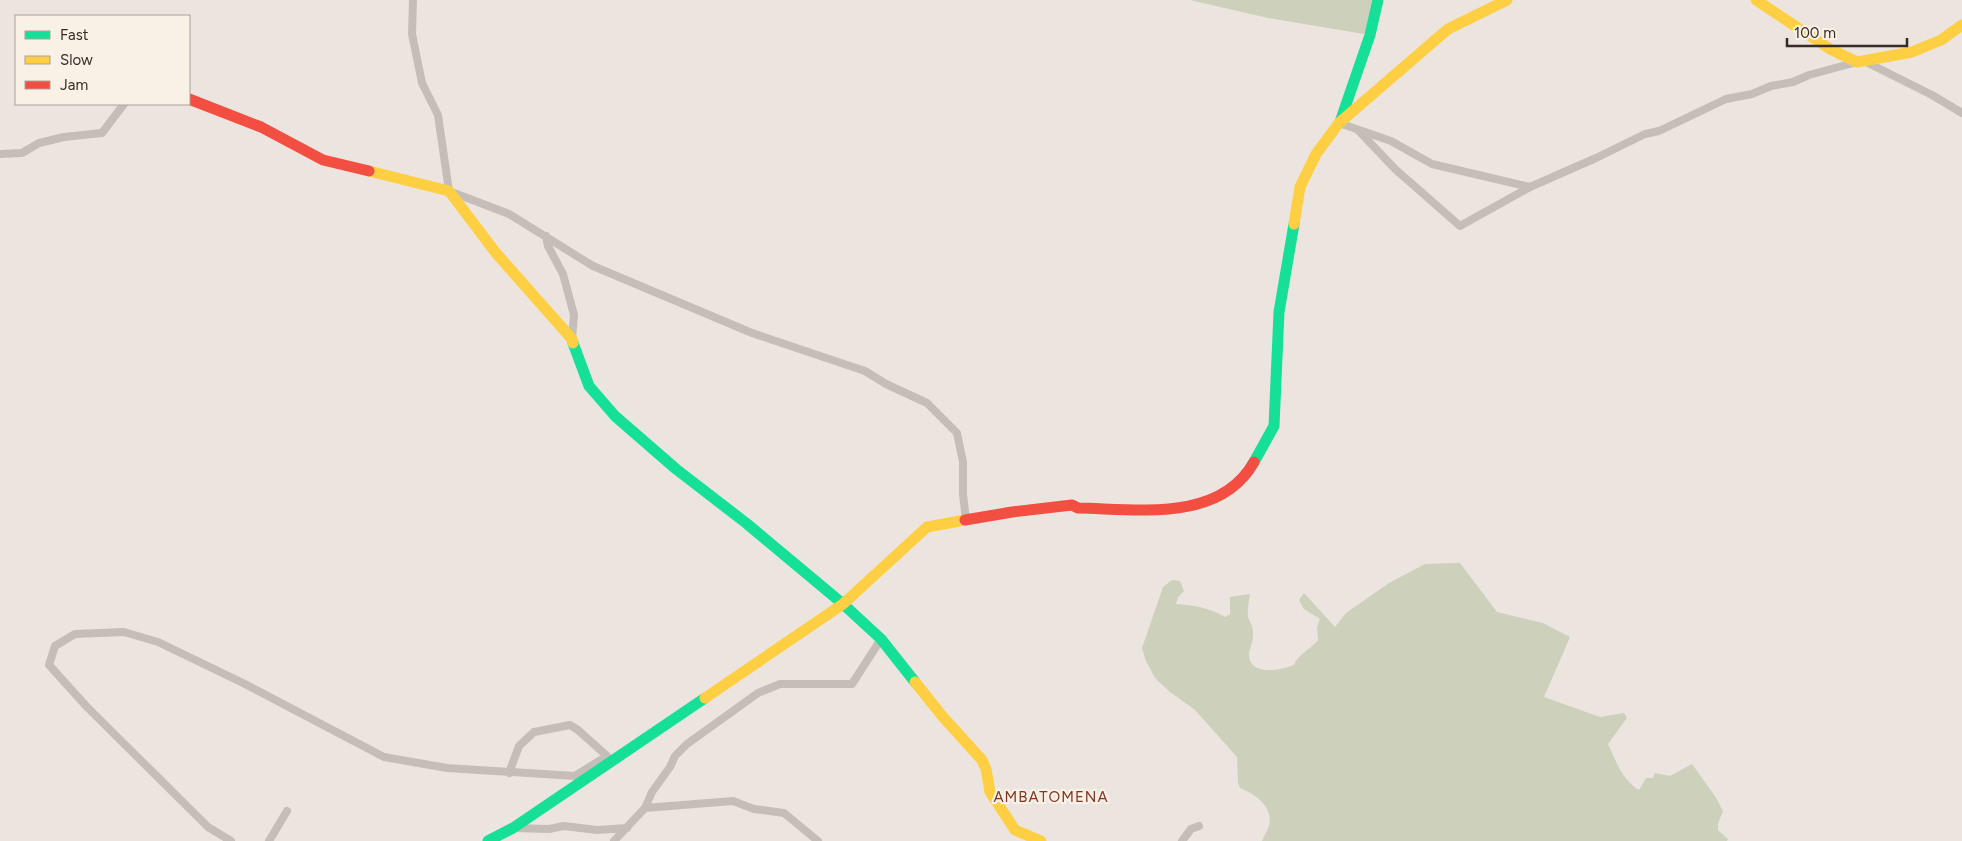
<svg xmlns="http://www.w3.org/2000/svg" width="1962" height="841" font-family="Figtree,sans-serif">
  <rect width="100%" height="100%" fill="#ece5df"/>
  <path fill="#cdd0ba" d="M 1190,0 L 1377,0 L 1370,35 L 1268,18 Z
    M 1460,563 L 1497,612 L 1543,623 L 1570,637 L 1544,697 L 1600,717 L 1624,713 L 1627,718 L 1608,744 C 1616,761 1622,780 1639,790 L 1646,778 L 1653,778 L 1655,773 L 1670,776 L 1692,764 L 1715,796 L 1723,811 L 1718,824 L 1718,830 L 1728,839 L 1727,841 L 1262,841 C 1264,836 1267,831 1269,826 C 1274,807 1255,794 1240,788 L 1238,783 L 1237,757 L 1195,710 L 1170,692 L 1155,678 L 1146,661 L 1142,648 L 1163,587 L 1172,580 L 1180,581 L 1184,591 L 1178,597 L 1176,604 C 1194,605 1210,608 1225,617 L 1230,614 L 1230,597 L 1250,594 C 1249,601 1247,610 1248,617 C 1250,623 1253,626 1253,632 C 1254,640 1250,647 1249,654 C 1249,677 1282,670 1294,665 C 1297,655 1312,648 1318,640 L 1317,627 L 1320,619 L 1304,609 L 1299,600 L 1304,593 L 1335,627 L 1346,613 L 1389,583 L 1425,564 Z"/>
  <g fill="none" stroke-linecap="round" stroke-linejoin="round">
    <path stroke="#c5beb8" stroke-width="8" d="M 413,0 L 412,34 L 422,83 L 438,115 L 449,191 L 509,214 L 593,266 L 752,333 L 865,371 L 886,384 L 927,403 L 957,433 L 963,462 L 963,494 L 966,520
      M 1866,62 L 1932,95 L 1962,113
      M 1339,123 L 1391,141 L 1432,164 L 1530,187
      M 1358,130 L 1395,169 L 1460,226 L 1530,187 L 1596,158 L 1645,134 L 1659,131 L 1726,99 L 1752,94 L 1771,86 L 1793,82 L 1809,75 L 1857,62
      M 0,154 L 22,153 L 39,143 L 64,137 L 102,133 L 124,104
      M 546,236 L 548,246 L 563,274 L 574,315 L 572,339
      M 509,773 L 519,746 L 534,732 L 570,725 L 578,730 L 607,756
      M 645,808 L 733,801 L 754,809 L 784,813 L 818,841
      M 513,828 L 549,829 L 564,826 L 597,830 L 627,828
      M 231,841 L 208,827 L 87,707 L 49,665 L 55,646 L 75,634 L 124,632 L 158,642 L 243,683 L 384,757 L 447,768 L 575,776 L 607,756 L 613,761
      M 269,841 L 287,811
      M 614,841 L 645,808 L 652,792 L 670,767 L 675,756 L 687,744 L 758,693 L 780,684 L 852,684 L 881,639
      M 1182,841 L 1191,829 L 1199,826"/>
    <path stroke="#16e098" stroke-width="11" d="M 1340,122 L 1370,35 L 1378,0
      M 573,343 L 589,386 L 615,416 L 676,469 L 746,523 L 843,604 L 881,639 L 915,682
      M 1254,462 L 1274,426 L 1279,312 L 1294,224
      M 488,841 L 513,828 L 705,698"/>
    <path stroke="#ffcf43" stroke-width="11" d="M 1756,0 L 1830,49 L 1857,62 L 1912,52 L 1941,40 L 1962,25
      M 369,171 L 449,191 L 496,253 L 572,339 L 573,343
      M 1294,224 L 1300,187 L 1316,154 L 1339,123 L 1448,29 L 1507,0
      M 915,682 L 943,717 L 982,760 L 986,769 L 990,792 L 1015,830 L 1041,841
      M 705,698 L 843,604 L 927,527 L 965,520"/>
    <path stroke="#f24e42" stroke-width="11" d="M 189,99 L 261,127 L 323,160 L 369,171
      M 965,520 L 1012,512 L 1072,505 L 1078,508 C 1136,509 1220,523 1254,462"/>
  </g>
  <g text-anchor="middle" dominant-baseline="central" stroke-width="4.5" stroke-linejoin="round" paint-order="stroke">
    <g font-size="15" letter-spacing="1" fill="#823522" stroke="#f9f0e6">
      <text x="1051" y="797">AMBATOMENA</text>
    </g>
  </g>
  <rect x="15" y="15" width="175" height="90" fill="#f9f0e6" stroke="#aba19a"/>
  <rect x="25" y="31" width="25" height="8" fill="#16e098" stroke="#aba19a"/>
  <text x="60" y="40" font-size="15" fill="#352b27">Fast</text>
  <rect x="25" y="56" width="25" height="8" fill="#ffcf43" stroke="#aba19a"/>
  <text x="60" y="65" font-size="15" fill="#352b27">Slow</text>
  <rect x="25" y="81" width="25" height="8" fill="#f24e42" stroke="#aba19a"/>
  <text x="60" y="90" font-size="15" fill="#352b27">Jam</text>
  <path d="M1787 38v8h120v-8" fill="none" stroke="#352b27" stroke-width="2.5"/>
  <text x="1794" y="38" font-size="15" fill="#352b27" stroke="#f9f0e6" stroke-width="4" paint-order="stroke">100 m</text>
</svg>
